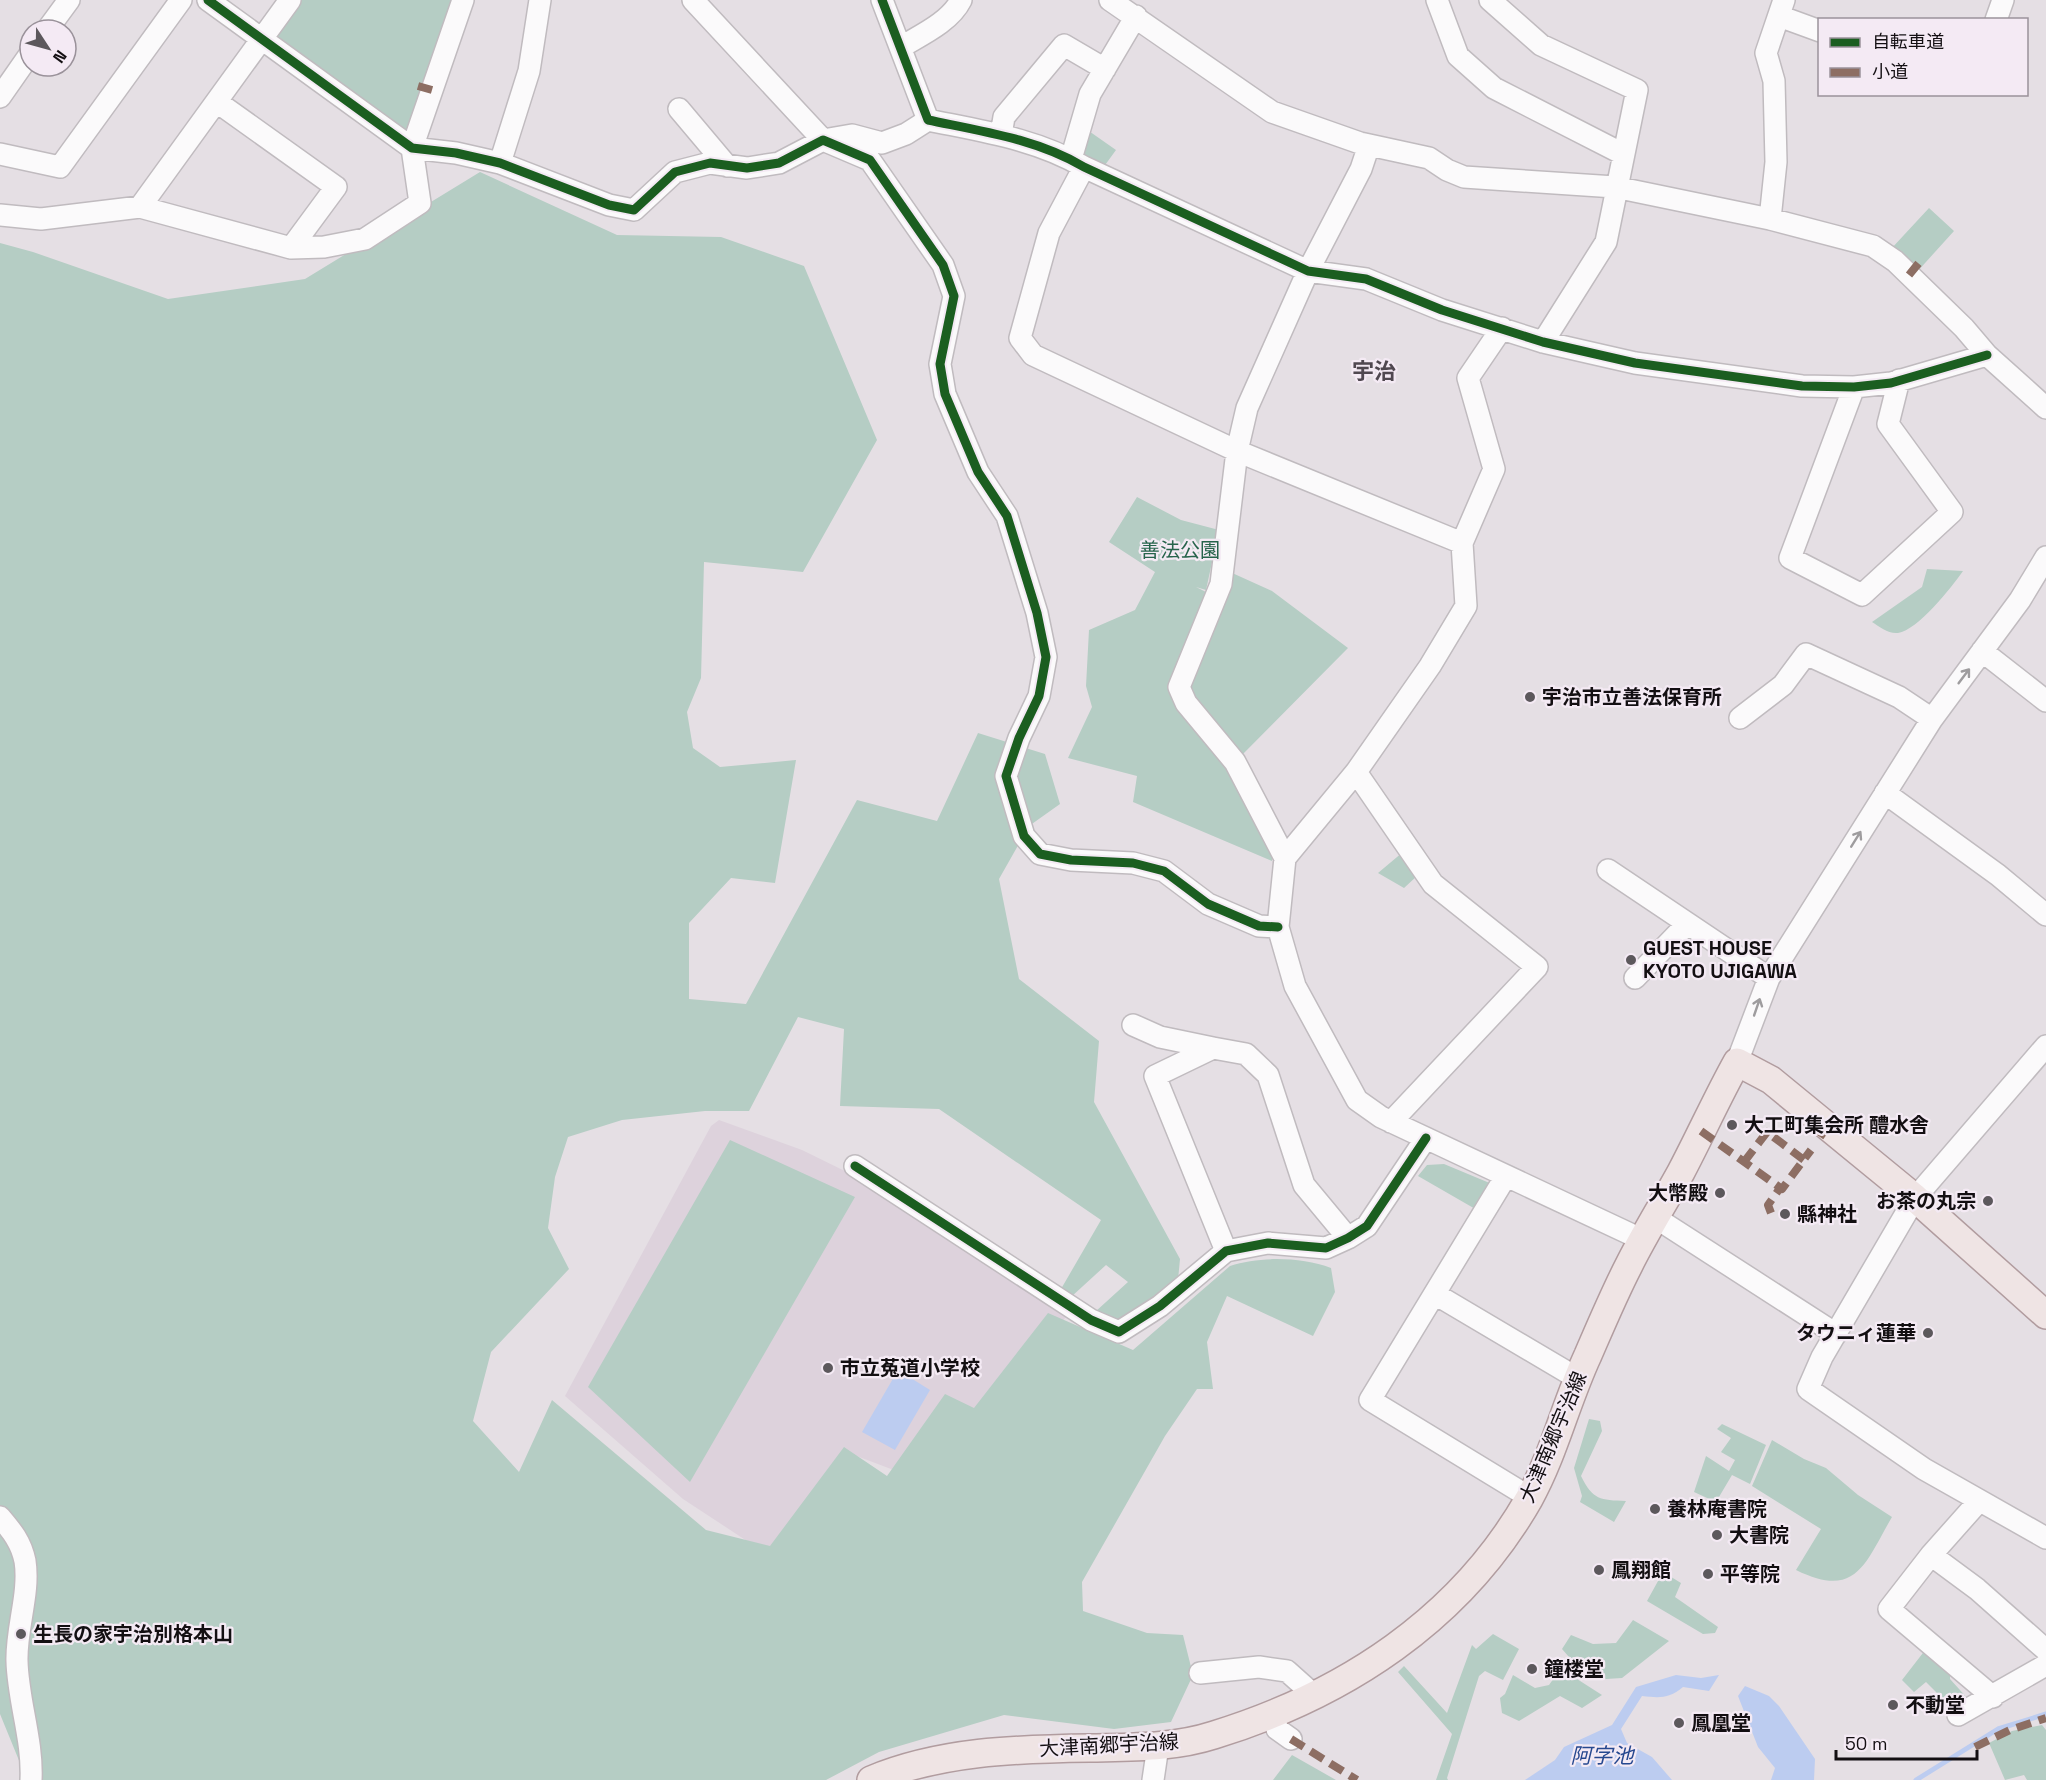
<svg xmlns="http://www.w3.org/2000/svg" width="2046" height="1780" font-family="'Space Grotesk','Noto Sans JP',sans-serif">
  <rect width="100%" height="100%" fill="#e5dfe4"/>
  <path fill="#ddd2dc" d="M 719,1120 L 802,1150 L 859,1178 L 1067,1316 L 974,1415 L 899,1472 L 846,1452 L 776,1560 L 683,1499 L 565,1396 L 711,1126 Z"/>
  <path fill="#b5cdc4" d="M 295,0 L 457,0 L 410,138 L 278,38 L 275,29 Z
    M 1086,129 L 1116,150 L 1100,172 L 1080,157 Z
    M 480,172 L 617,235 L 721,237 L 804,266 L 877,440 L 803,572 L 704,562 L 701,678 L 687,712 L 693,748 L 720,767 L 796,760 L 775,883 L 731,878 L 689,923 L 689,999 L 746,1004 L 857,800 L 937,821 L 978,733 L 1045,754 L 1060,804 L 1029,826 L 999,879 L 1019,979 L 1099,1041 L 1094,1102 L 1180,1259 L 1178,1280 L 1120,1321 L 1095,1312 L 1128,1282 L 1106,1265 L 1071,1297 L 1061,1289 L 1101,1220 L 939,1109 L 840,1106 L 844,1029 L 798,1017 L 749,1111 L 705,1111 L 622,1120 L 568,1137 L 555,1177 L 548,1228 L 569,1269 L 491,1352 L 473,1421 L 519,1472 L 552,1400 L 706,1530 L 770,1546 L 844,1447 L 887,1476 L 945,1394 L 974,1408 L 1048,1313 L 1133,1350 L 1230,1266 C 1260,1256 1301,1257 1331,1268 L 1335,1292 L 1313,1336 L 1227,1296 L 1207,1342 L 1213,1389 L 1197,1389 L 1165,1436 L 1082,1582 L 1083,1611 L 1147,1633 L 1183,1635 L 1193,1675 L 1171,1722 L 1114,1729 L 1004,1715 L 879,1752 L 826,1780 L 27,1780 L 0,1714 L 0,243 L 33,252 L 168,299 L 305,279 Z
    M 1929,208 L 1954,231 L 1916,273 L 1891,249 Z
    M 1137,497 L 1181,520 L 1219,530 L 1206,590 L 1196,587 L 1212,595 L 1177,681 L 1230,765 L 1272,847 L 1272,861 L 1133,802 L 1137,776 L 1068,758 L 1092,707 L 1086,686 L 1089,630 L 1135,610 L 1155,572 L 1109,542 Z
    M 1927,569 L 1963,571 C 1951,588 1918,630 1898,633 C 1888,634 1880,627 1872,622 L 1922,587 Z
    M 1230,572 L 1272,591 L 1348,648 L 1240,757 L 1189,695 L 1185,683 Z
    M 1403,852 L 1417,876 L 1404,888 L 1378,873 Z
    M 730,1140 L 855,1197 L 690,1482 L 588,1387 Z
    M 1444,1164 L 1492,1184 L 1477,1210 L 1418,1176 L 1427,1165 Z
    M 1589,1419 L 1600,1421 L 1602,1431 L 1581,1476 C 1593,1500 1600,1500 1626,1501 L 1614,1522 L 1580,1502 L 1582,1496 L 1574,1468 Z
    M 1722,1424 L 1766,1445 L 1750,1484 L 1732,1475 L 1716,1502 L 1694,1492 L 1706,1456 L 1729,1471 L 1735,1460 L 1721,1452 L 1731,1438 L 1717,1429 Z
    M 1772,1440 L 1804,1459 L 1826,1468 L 1858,1495 L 1892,1517 C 1865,1563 1857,1600 1796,1570 L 1821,1529 L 1752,1486 Z
    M 1663,1572 L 1681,1583 L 1675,1597 L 1718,1627 L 1715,1633 L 1703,1634 L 1647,1601 Z
    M 1633,1620 L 1669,1641 L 1622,1678 L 1606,1679 L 1586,1665 L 1577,1679 L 1602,1695 L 1582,1708 L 1560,1696 L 1519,1721 L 1502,1713 L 1500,1698 L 1505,1694 L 1513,1675 L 1535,1688 L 1549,1685 L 1569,1657 L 1562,1649 L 1571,1635 L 1593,1644 L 1616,1643 Z
    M 1493,1634 L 1519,1649 L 1503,1680 L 1485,1671 L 1479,1676 L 1447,1778 L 1448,1780 L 1436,1780 L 1452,1734 L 1398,1672 L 1404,1666 L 1447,1713 L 1472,1645 L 1476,1649 Z
    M 1926,1649 L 1950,1670 L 1950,1679 L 1969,1700 L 1953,1709 L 1926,1682 L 1914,1692 L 1902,1680 Z
    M 2042,1725 L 2046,1730 L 2046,1780 L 2027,1780 L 2024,1775 L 2005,1780 L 1989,1743 L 2012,1731 Z
    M 1292,1755 L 1336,1780 L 1273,1780 Z"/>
  <path fill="#bcccf0" d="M 898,1370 L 930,1390 L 895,1450 L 862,1432 Z
    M 1676,1675 L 1701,1678 L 1719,1675 L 1709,1691 L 1683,1687 C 1669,1699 1659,1698 1642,1696 L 1621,1729 L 1627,1743 L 1652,1757 L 1672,1780 L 1525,1780 L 1555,1760 L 1564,1747 L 1612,1725 L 1636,1687 Z
    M 1745,1686 L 1769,1696 L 1779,1706 L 1815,1759 L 1814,1780 L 1771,1780 L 1775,1768 L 1758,1747 L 1738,1696 Z"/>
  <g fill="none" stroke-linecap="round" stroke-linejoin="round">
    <path stroke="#bcccf0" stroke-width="5" d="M 1916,1780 L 1998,1729 L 2046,1714"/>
    <defs>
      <path id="minor" d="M 208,0 L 412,148 L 456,153 L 500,163 L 609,205 L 634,210 L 675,172 L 710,163 L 747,168 L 779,163 L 823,140 L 870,160 L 943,265 L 954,296 L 940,364 L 945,394 L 978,472 L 1007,516 L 1037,613 L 1046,657 L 1039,696 L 1019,738 L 1006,776 L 1024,836 L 1040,854 L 1071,860 L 1133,863 L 1164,871 L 1208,904 L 1259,926 L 1278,927
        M 693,0 L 823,140 L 852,135 L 882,143 L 906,134 L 928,120
        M 882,0 L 928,120 C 981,131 1037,139 1084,167 L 1308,271 L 1366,279 L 1442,310 L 1543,342 L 1635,363 L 1802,386 L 1854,387 L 1891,383 L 1987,355
        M 1110,0 L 1272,112 L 1360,143 L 1429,158 L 1447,170 L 1464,177 L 1615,187 L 1770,219 L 1873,246 L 1895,261 L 1964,328 L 1987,355 L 2046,408
        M 1437,0 L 1458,56 L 1494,88 L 1623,154
        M 1490,0 L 1541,45 L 1637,90 L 1606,242 L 1543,342
        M 1779,16 L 1820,31
        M 1996,20 L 2003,0
        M 47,30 L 69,0
        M 901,47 C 921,35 950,22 961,0
        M 0,97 L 30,54
        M 679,109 L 727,166
        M 1001,135 L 1004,117 L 1064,45 L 1105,69
        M 1369,145 L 1361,169 L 1308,271 L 1247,408 L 1237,451 L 1221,584 L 1179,687 L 1186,703 L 1235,762 L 1285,858 L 1278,927 L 1295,986 L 1357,1100 L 1381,1117 L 1643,1240
        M 0,154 L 60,167 L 181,0
        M 1071,159 L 1090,94 L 1136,16
        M 500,163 L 529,71 L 540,0
        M 1084,167 L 1049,233 L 1020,338 L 1033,355 L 1237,451 L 1462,543
        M 140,207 L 290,0
        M 0,215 L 41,219 L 140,207 L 291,248 L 336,187 L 217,102
        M 1770,219 L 1776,162 L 1774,81 L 1766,53 L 1784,0
        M 291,248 L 324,247 L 365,239 L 420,203 L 412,148 L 463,0
        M 1854,387 L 1790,558 L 1862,595 L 1952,512 L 1888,424 L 1899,380
        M 1982,651 L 2046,701
        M 1740,718 L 1783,685 L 1806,654 L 1899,697 L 1932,719
        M 1356,772 L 1433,884 L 1537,967 L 1391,1122
        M 1885,793 L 1998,875 L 2046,915
        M 1285,858 L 1356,772 L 1430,666 L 1466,606 L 1462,543 L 1494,469 L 1468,378 L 1502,328
        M 1608,870 L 1769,978
        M 1635,978 L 1687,924
        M 1133,1025 L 1160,1037 L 1213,1048
        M 2046,1046 L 1915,1198 L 1822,1357 L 1808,1389 L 1924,1469 L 2046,1538
        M 1737,1062 L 1769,978 L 1932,719 L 2020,600 L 2046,557
        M 855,1166 L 1091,1320 L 1119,1332 L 1160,1306 L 1226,1251 L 1268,1243 L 1326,1248 L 1348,1238 L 1367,1226 L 1426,1138
        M 1506,1176 L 1370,1400 L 1529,1497
        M 1656,1218 L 1836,1334
        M 1226,1251 L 1155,1076 L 1213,1048 L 1246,1054 L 1268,1075 L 1304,1185 L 1348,1238
        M 1435,1294 L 1577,1378
        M 1979,1501 L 1931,1555 L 1889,1609 L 1993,1697
        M 0,1517 C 12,1531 21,1542 25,1561 C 30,1593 16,1628 17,1661 C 18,1701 33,1740 31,1780
        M 1931,1555 L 1977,1589 L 2046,1650
        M 1200,1673 L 1259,1667 L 1287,1671 L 1315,1696
        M 1275,1715 L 1277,1729 L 1291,1739
        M 1958,1715 L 2046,1665
        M 1153,1780 L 1158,1746"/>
      <path id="major" d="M 871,1780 C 940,1751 1016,1749 1090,1748 C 1132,1747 1174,1748 1214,1735 C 1344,1695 1460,1620 1529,1499 C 1554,1454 1566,1402 1588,1355 C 1601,1325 1614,1294 1629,1265 C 1645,1233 1664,1203 1681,1172 C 1700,1136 1717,1098 1737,1062 L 1771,1080 L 1915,1198 L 2046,1315"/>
    </defs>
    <use href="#minor" stroke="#c0bbbf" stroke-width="24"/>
    <use href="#major" stroke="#b19c9f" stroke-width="30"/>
    <use href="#minor" stroke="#fbfafb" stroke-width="21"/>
    <use href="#major" stroke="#efe4e4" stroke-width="27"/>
    <path stroke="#8d6e63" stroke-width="8" stroke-dasharray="15 8" stroke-linecap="butt" d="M 418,86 L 432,90
      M 1909,275 L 1922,259
      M 1701,1131 L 1782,1189 L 1811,1150
      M 1820,1137 L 1828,1126
      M 1744,1162 L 1767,1132 L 1804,1160
      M 1771,1213 L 1768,1205 L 1780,1188
      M 1291,1739 L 1357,1780
      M 1975,1747 L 2010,1730 L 2046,1718"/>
    <defs>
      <path id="cycleway" d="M 208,0 L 412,148 L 456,153 L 500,163 L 609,205 L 634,210 L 675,172 L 710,163 L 747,168 L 779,163 L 823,140 L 870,160 L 943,265 L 954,296 L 940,364 L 945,394 L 978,472 L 1007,516 L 1037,613 L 1046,657 L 1039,696 L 1019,738 L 1006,776 L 1024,836 L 1040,854 L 1071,860 L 1133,863 L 1164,871 L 1208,904 L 1259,926 L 1278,927
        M 882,0 L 928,120 C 981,131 1037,139 1084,167 L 1308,271 L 1366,279 L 1442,310 L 1543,342 L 1635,363 L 1802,386 L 1854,387 L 1891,383 L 1987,355
        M 855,1166 L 1091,1320 L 1119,1332 L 1160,1306 L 1226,1251 L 1268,1243 L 1326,1248 L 1348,1238 L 1367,1226 L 1426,1138"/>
    </defs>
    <use href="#cycleway" stroke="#f4eaf4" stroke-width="13"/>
    <use href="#cycleway" stroke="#1b5e20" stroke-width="9"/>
  </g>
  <defs><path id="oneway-shaft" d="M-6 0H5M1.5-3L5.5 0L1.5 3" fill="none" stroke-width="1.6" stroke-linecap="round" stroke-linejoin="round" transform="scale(1.5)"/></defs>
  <g stroke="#9e9c9e">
    <use href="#oneway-shaft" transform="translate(1964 676) rotate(-53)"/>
    <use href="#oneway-shaft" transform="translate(1856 839) rotate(-58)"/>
    <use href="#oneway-shaft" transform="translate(1757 1007) rotate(-71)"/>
  </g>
  <g fill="#5c585c" stroke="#f4eaf4" stroke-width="2">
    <circle cx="1530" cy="697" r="6"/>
    <circle cx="1631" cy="960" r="6"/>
    <circle cx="1732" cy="1125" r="6"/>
    <circle cx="1720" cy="1193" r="6"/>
    <circle cx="1988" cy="1201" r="6"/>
    <circle cx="1785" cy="1214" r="6"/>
    <circle cx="1928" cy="1333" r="6"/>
    <circle cx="828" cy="1368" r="6"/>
    <circle cx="1655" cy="1509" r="6"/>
    <circle cx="1717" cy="1535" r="6"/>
    <circle cx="1599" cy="1570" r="6"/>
    <circle cx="1708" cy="1574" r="6"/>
    <circle cx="21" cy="1634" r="6"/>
    <circle cx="1532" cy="1669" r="6"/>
    <circle cx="1893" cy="1705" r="6"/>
    <circle cx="1679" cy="1723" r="6"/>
  </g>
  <g text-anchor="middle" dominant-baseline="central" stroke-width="4.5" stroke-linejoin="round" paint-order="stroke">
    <g font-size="20" fill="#27644c" stroke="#f4eaf4">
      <text x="1180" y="550">善法公園</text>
    </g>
    <g font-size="20" font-weight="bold" fill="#130f12" stroke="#f4eaf4" text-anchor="start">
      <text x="1542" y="697">宇治市立善法保育所</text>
      <text x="1643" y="948">GUEST HOUSE<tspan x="1643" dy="23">KYOTO UJIGAWA</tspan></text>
      <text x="1744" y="1125">大工町集会所 醴水舎</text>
      <text x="1708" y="1193" text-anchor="end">大幣殿</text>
      <text x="1976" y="1201" text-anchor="end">お茶の丸宗</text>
      <text x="1797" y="1214">縣神社</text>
      <text x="1916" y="1333" text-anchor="end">タウニィ蓮華</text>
      <text x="840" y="1368">市立菟道小学校</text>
      <text x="1667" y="1509">養林庵書院</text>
      <text x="1729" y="1535">大書院</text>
      <text x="1611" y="1570">鳳翔館</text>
      <text x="1720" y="1574">平等院</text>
      <text x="33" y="1634">生長の家宇治別格本山</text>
      <text x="1544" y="1669">鐘楼堂</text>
      <text x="1905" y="1705">不動堂</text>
      <text x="1691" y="1723">鳳凰堂</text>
    </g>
    <g font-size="20" fill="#130f12" stroke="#f4eaf4">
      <text transform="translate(1553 1437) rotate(-67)">大津南郷宇治線</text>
      <text transform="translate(1109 1745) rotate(-3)">大津南郷宇治線</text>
    </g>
    <g font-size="21" font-style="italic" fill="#26488f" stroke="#f4eaf4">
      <text x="1602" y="1755">阿字池</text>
    </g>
    <g font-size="22" font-weight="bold" fill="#504850" stroke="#f4eaf4">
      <text x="1374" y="371">宇治</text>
    </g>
  </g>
  <rect x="1818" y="18" width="210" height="78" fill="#f4eaf4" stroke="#9a929a" stroke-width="1.5"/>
  <rect x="1830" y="38" width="30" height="9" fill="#1b5e20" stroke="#9a929a" stroke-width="1.5"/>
  <text x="1872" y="48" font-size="18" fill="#130f12">自転車道</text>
  <rect x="1830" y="68" width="30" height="9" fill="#8d6e63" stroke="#9a929a" stroke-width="1.5"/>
  <text x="1872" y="78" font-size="18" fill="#130f12">小道</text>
  <g transform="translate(48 48) rotate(126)"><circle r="28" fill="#f4eaf4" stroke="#9a929a" stroke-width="1.5"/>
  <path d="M0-4.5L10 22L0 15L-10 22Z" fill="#5c585c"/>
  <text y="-9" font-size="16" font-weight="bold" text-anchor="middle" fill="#130f12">N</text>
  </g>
  <path d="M1836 1750v9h141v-9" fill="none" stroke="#130f12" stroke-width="3"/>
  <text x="1845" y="1750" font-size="18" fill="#130f12" stroke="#f4eaf4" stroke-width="4.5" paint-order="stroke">50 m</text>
</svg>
